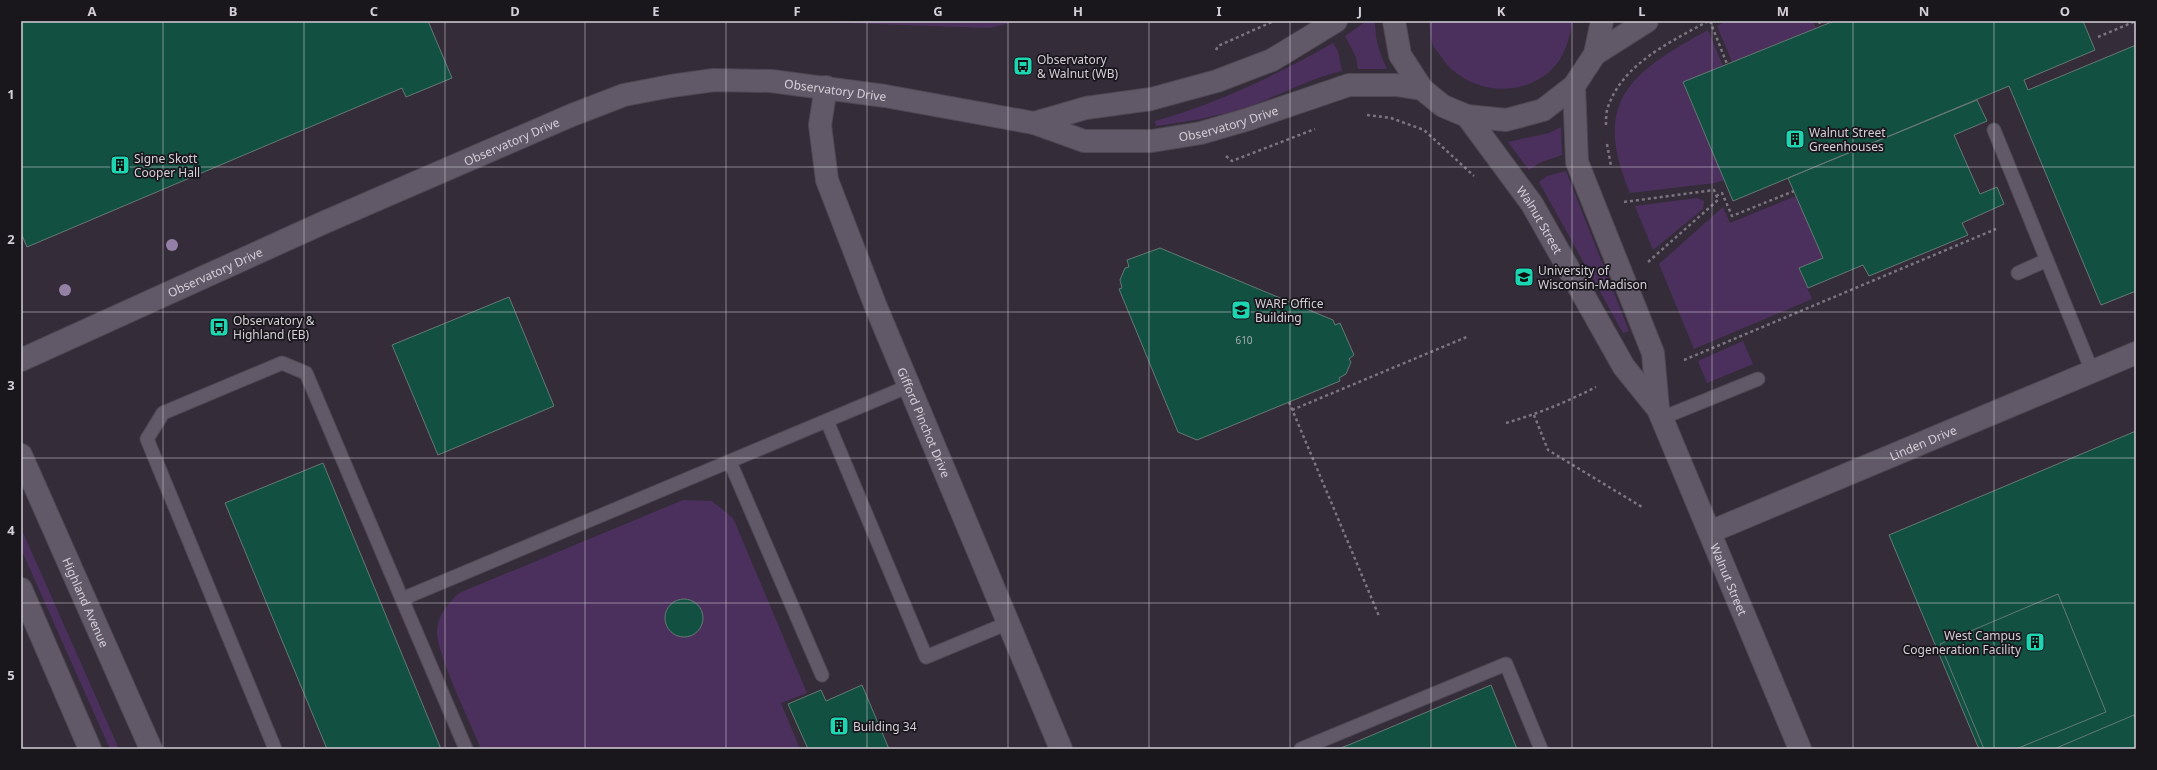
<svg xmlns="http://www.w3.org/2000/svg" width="2157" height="770" font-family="'Noto Sans',sans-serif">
  <rect width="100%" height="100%" fill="#342c39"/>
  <path fill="#4b305d" d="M 788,21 L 1018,21 L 990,28 Z
    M 1366,21 L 1375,21 C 1375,39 1379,53 1387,69 L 1358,69 L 1356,57 L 1345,36 Z
    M 1429,21 L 1573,21 C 1569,39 1565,57 1551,70 C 1518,101 1463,92 1440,55 C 1437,51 1433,47 1432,42 C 1430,36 1430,28 1429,21 Z
    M 1727,21 L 1813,21 L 1816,28 L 1732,62 L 1717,26 Z
    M 1708,30 L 1723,66 L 1683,83 L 1724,180 L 1715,183 L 1630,193 C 1591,101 1630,73 1708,30 Z
    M 1333,43 L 1338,51 L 1342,71 C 1307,79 1277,97 1244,108 C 1215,117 1185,122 1156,126 L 1155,121 C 1218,103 1275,76 1333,43 Z
    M 1561,127 L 1562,155 L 1539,163 L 1529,170 L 1508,142 L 1549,133 Z
    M 1566,171 L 1629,331 L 1623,333 L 1539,182 L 1547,176 Z
    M 1796,196 L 1823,258 L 1799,269 L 1812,299 L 1694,349 L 1659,264 L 1723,207 L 1730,223 Z
    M 1697,198 L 1704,201 L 1703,209 L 1653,250 L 1635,206 Z
    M 1743,341 L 1753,364 L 1707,383 L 1698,361 Z
    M 683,500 L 712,501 L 733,518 L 807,693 L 781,703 L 800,749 L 481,749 C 472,726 434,649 437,629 C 439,613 448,604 459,593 Z
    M 21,528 L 119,749 L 110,749 L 21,549 Z"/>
  <path fill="#125042" stroke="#657973" d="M 21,21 L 428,21 L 452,78 L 406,97 L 402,88 L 27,247 L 21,233 Z
    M 1834,21 L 2083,21 L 2095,50 L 2024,80 L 2028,90 L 2136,45 L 2136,291 L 2101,305 L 2009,86 L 1733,201 L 1683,82 Z
    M 1977,100 L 1987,121 L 1954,135 L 1980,194 L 1997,187 L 2004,204 L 1962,223 L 1968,235 L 1869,276 L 1863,265 L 1808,288 L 1799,268 L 1823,258 L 1788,178 Z
    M 1160,248 L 1333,320 L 1335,325 L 1340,323 L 1354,355 L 1349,359 L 1351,362 L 1346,374 L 1339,378 L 1340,381 L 1197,440 L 1178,432 L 1119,289 L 1122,288 L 1120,280 L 1125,268 L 1129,267 L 1127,260 Z
    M 509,297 L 554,406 L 438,455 L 392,345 Z
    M 2136,431 L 2136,749 L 1979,749 L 1889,535 Z
    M 323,463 L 441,749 L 327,749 L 225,503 Z
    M 2058,594 L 2106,712 L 2016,749 L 1984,749 L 1940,644 Z
    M665 618a19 19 0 1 1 38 0a19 19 0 1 1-38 0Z
    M 862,685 L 889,749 L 808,749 L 788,704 L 821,690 L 826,701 Z
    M 1491,685 L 1517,749 L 1338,749 L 1351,744 Z
    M 2134,715 L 2136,720 L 2136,749 L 2054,749 Z"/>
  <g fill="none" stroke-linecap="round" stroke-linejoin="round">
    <defs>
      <path id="service" d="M 1994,130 L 2092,371
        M 2018,273 L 2047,260
        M 1662,418 L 1758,379
        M 827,421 L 926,657 L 1008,623
        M 730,462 L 822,675
        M 402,599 L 466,749
        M 275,749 L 147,439 L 163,413 L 282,363 L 306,373 L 402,599 L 909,386
        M 1301,749 L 1506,664 L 1541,749"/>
      <g id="minor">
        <path d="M 1574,86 L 1577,162 L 1653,353 L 1658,409"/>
        <path id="s1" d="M 826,87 L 820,125 L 827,180 L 876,307 L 1061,749"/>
        <path id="s2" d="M 1467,116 L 1532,204 L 1624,367 L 1658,409 L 1800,749"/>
        <path id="s3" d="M 1710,532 L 2136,353"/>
      </g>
      <g id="tertiary">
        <path d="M 1394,21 L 1400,55 L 1422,89 L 1443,106 L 1467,116 L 1506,120 L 1543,110 L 1574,86 L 1595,54 L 1602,21"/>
        <path d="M 1595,54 L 1647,21"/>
        <path d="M 1034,123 L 1086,108 L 1151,99 L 1217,81 L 1272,60 L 1336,21"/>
        <path id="s4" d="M 21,360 L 325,222 L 572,115 L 624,95 L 671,86 L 714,80 L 771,81 L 885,96 L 1034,123 L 1084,141 L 1152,141 L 1201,133 L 1249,119 L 1349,85 L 1396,85 L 1422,89"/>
        <path id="s5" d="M 21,455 L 151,749"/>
        <path d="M 21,589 L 90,749"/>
      </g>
    </defs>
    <use href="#service" stroke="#4f4854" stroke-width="15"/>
    <use href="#minor" stroke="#4f4854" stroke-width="24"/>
    <use href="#tertiary" stroke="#4f4854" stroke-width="24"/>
    <path stroke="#7b7580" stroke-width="2.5" stroke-dasharray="3 3" stroke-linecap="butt" d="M 1710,21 L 1727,64
      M 1819,21 L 1821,26
      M 2098,37 L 2136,21
      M 1216,50 L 1218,46 L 1274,21
      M 1367,115 L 1391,118 L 1424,130 L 1474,176
      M 1606,125 C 1606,119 1606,112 1608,107 C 1623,63 1671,42 1708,21
      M 1607,144 L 1611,166
      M 1226,156 L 1232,161 L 1315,129
      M 1716,196 L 1722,193 L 1732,216 L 1794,191
      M 1624,202 L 1714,190 L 1718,200 L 1648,262
      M 1684,360 L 1996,229
      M 1289,402 L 1379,616
      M 1292,410 L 1469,336
      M 1534,415 L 1548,450 L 1642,507
      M 1506,423 C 1537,414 1567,402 1596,387"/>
    <use href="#service" stroke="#615968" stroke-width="13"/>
    <use href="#minor" stroke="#615968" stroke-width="22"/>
    <use href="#tertiary" stroke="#615968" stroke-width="22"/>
  </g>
  <g fill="#9580a5">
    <circle cx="172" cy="245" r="6"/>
    <circle cx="65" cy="290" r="6"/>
  </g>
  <path fill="none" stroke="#d4cfd8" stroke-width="1" stroke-opacity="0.55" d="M 163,21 L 163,749M 304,21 L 304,749M 445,21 L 445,749M 585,21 L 585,749M 726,21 L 726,749M 867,21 L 867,749M 1008,21 L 1008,749M 1149,21 L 1149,749M 1290,21 L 1290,749M 1431,21 L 1431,749M 1572,21 L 1572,749M 1712,21 L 1712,749M 1853,21 L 1853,749M 1994,21 L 1994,749M 21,167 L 2136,167M 21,312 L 2136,312M 21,458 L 2136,458M 21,603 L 2136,603"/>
  <defs>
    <symbol id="bus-square" viewBox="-11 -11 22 22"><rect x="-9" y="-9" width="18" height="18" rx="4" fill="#1cd5b1" stroke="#19161c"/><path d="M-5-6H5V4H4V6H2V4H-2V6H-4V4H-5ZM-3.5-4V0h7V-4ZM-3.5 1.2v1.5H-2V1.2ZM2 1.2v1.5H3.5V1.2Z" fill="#111"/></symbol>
    <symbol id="building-square" viewBox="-11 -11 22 22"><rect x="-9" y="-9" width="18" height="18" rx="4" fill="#1cd5b1" stroke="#19161c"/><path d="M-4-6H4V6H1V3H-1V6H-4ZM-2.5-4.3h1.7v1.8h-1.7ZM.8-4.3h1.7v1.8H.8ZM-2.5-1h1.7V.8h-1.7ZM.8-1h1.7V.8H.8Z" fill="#111"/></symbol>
    <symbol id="university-square" viewBox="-11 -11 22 22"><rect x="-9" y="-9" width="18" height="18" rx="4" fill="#1cd5b1" stroke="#19161c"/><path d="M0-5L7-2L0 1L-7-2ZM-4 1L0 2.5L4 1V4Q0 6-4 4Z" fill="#111"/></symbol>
  </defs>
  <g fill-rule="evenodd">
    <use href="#bus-square" x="1012" y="55" width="22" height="22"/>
    <use href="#building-square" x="1784" y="128" width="22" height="22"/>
    <use href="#building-square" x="109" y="154" width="22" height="22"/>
    <use href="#university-square" x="1513" y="266" width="22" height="22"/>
    <use href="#university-square" x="1230" y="299" width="22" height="22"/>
    <use href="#bus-square" x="208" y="316" width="22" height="22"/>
    <use href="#building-square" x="2024" y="631" width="22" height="22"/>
    <use href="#building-square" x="828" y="715" width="22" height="22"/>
  </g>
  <g text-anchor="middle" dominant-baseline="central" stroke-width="3.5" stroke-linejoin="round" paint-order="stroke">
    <g font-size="10" fill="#a4afb2">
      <text x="1244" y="340">610</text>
    </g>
    <g font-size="12" fill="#d4cfd8" stroke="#19161c" text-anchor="start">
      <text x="1037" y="59">Observatory<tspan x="1037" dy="14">&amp; Walnut (WB)</tspan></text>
      <text x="1809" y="132">Walnut Street<tspan x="1809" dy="14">Greenhouses</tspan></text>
      <text x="134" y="158">Signe Skott<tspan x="134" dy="14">Cooper Hall</tspan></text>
      <text x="1538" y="270">University of<tspan x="1538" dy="14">Wisconsin-Madison</tspan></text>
      <text x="1255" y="303">WARF Office<tspan x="1255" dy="14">Building</tspan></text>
      <text x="233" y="320">Observatory &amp;<tspan x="233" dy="14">Highland (EB)</tspan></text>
      <text x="2021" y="635" text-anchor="end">West Campus<tspan x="2021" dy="14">Cogeneration Facility</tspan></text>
      <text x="853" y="726">Building 34</text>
    </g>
    <g font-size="12" fill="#d4cfd8" stroke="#19161c">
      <text stroke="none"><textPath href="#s4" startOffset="872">Observatory Drive</textPath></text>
      <text stroke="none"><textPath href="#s4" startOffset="1273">Observatory Drive</textPath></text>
      <text stroke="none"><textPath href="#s4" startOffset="537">Observatory Drive</textPath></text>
      <text stroke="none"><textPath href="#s2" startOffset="127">Walnut Street</textPath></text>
      <text stroke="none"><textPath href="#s4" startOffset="213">Observatory Drive</textPath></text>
      <text stroke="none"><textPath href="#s1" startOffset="355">Gifford Pinchot Drive</textPath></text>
      <text stroke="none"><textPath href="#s3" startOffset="231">Linden Drive</textPath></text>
      <text stroke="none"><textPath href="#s2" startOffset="535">Walnut Street</textPath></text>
      <text stroke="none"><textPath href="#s5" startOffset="161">Highland Avenue</textPath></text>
    </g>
  </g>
  <rect width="2157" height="770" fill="none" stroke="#19161c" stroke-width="44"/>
  <rect x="22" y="22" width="2113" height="726" fill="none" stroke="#d4cfd8" stroke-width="1.5"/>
  <g font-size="13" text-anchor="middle" font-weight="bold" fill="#d4cfd8">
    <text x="92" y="16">A</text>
    <text x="233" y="16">B</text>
    <text x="374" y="16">C</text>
    <text x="515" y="16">D</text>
    <text x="656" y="16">E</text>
    <text x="797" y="16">F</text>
    <text x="938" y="16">G</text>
    <text x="1078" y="16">H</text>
    <text x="1219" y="16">I</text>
    <text x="1360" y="16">J</text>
    <text x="1501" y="16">K</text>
    <text x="1642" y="16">L</text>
    <text x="1783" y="16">M</text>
    <text x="1924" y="16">N</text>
    <text x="2065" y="16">O</text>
    <text x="11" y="99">1</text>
    <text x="11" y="244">2</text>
    <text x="11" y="390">3</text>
    <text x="11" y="535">4</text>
    <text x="11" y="680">5</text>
  </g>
</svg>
